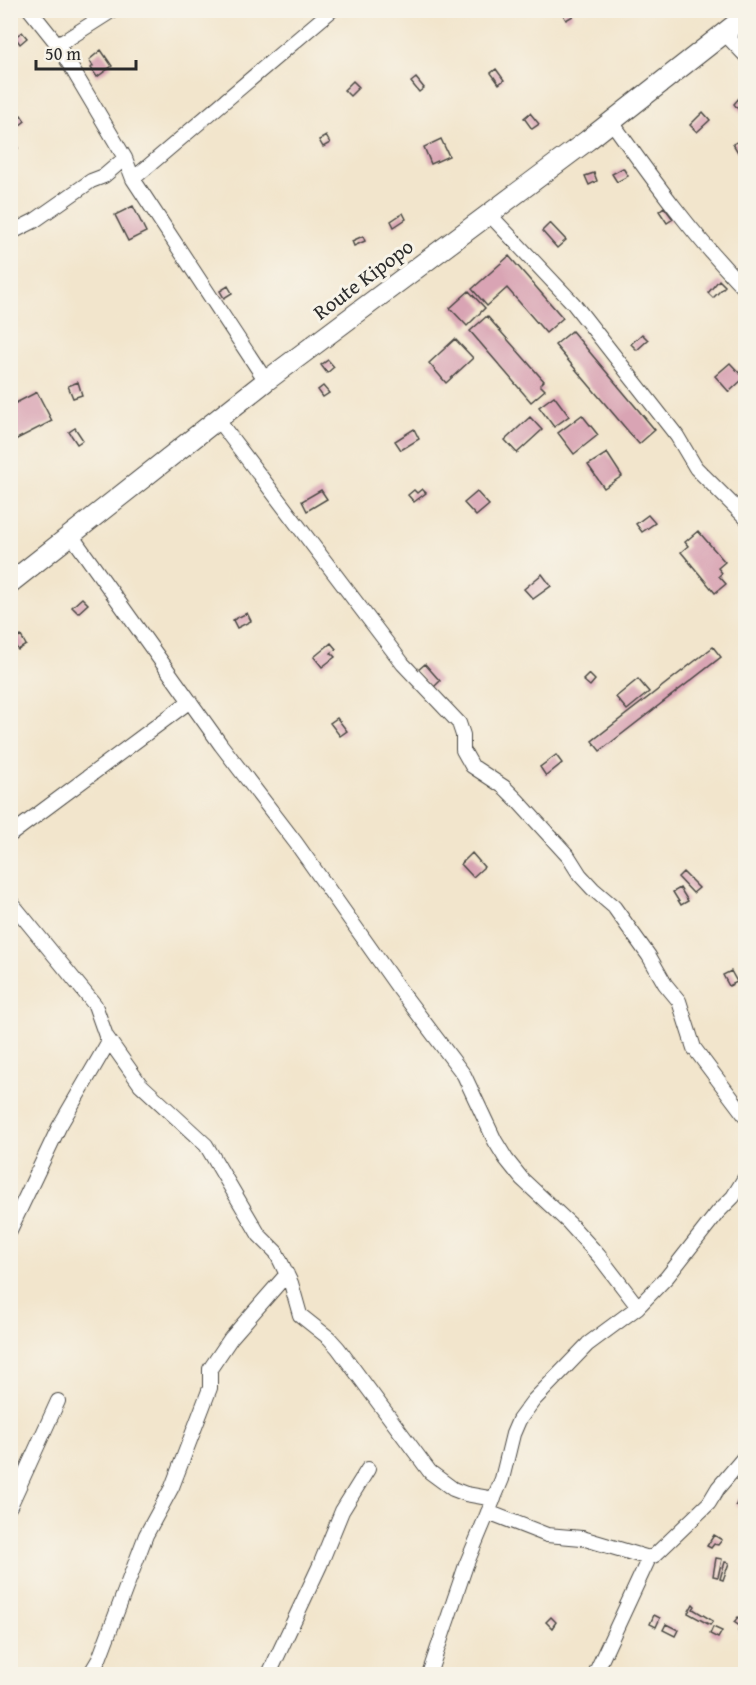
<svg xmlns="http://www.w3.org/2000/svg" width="756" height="1685" font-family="'Gentium Book Plus',serif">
  <rect width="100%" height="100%" fill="#f7f3e8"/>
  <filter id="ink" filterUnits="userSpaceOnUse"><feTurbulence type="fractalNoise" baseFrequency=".0167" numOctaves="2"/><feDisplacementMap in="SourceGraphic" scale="12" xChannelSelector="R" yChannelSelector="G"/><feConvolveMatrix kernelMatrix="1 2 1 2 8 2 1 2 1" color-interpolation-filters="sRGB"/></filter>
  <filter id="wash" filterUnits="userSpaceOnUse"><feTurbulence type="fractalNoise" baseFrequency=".008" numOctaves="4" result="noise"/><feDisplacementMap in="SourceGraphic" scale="24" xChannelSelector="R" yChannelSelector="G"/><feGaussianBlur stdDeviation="1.35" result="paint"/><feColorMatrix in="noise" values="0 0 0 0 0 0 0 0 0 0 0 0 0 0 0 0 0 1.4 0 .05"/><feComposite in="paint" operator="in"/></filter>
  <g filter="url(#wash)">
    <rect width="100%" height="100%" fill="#f2e5cc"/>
    <g id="blocks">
      <path fill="#d9a4b4" d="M 567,10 L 570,10 L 573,16 L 566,20 L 562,13 Z
        M 22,32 L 27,38 L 20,44 L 15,37 Z
        M 101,50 L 112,66 L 97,77 L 91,68 L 93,66 L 89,60 Z
        M 496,69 L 504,80 L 499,84 L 491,73 Z
        M 416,78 L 424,88 L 419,92 L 411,82 Z
        M 353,81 L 359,87 L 350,96 L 344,90 Z
        M 739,98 L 746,105 L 746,109 L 741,113 L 734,104 Z
        M 703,112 L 710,120 L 697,132 L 690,125 Z
        M 530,113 L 539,124 L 532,129 L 524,118 Z
        M 21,115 L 25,121 L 19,126 L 14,120 Z
        M 326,136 L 330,143 L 323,147 L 319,140 Z
        M 746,137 L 746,150 L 739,154 L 733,144 Z
        M 10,138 L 18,148 L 10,154 Z
        M 441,139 L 449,156 L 431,164 L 424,147 Z
        M 623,168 L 628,176 L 617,182 L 612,174 Z
        M 594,173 L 597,181 L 589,185 L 585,176 Z
        M 133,206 L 146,232 L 128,241 L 115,215 Z
        M 664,207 L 673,219 L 667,223 L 659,211 Z
        M 403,213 L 406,219 L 394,227 L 391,221 Z
        M 550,223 L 566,240 L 557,248 L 542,231 Z
        M 363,236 L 365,241 L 354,246 L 352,241 Z
        M 509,256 L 563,318 L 546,333 L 507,288 L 487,306 L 472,289 Z
        M 719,280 L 725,286 L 713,298 L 708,293 Z
        M 228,286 L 232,293 L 224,298 L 220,291 Z
        M 469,291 L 485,308 L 467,326 L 450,308 Z
        M 487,316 L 544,381 L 540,385 L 545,390 L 531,402 L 470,331 Z
        M 572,331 L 655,430 L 639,444 L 555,345 Z
        M 642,334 L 648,340 L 637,350 L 631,344 Z
        M 455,339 L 473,358 L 446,383 L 429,363 Z
        M 328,360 L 334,367 L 327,373 L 321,365 Z
        M 730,363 L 744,378 L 729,392 L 715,376 Z
        M 78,382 L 82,395 L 73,398 L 68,386 Z
        M 323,386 L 329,393 L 323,397 L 318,390 Z
        M 37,392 L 52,421 L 13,441 L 10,436 L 10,406 Z
        M 554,396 L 569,416 L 554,427 L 539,407 Z
        M 582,415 L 598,435 L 574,454 L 558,433 Z
        M 530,417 L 542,430 L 517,453 L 505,440 Z
        M 75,428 L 83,440 L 77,444 L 69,432 Z
        M 414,429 L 419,439 L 401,450 L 395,441 Z
        M 607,453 L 622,476 L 604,488 L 588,465 Z
        M 422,489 L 426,493 L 414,502 L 408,495 L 414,490 L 417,493 Z
        M 321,490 L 327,499 L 307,511 L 302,501 Z
        M 477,492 L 489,505 L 476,516 L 464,503 Z
        M 648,515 L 655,523 L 642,532 L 636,524 Z
        M 698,531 L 725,562 L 718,568 L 722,573 L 719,576 L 726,584 L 715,593 L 681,552 L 688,546 L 685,542 Z
        M 542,574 L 551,586 L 533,599 L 524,589 Z
        M 82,598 L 88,604 L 78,613 L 72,607 Z
        M 247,613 L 251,621 L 237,628 L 233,620 Z
        M 21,636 L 26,645 L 18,650 L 12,641 Z
        M 331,643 L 336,649 L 331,653 L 335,657 L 322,667 L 314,657 Z
        M 713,647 L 721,657 L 600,751 L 592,741 Z
        M 425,664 L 440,681 L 432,689 L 417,671 Z
        M 589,674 L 595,680 L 590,686 L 583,680 Z
        M 638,679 L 649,692 L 627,710 L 616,697 Z
        M 337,718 L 347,731 L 340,736 L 330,723 Z
        M 556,755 L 562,763 L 546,776 L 540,767 Z
        M 472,853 L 484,867 L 473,877 L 461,864 Z
        M 683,872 L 699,888 L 693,893 L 678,877 Z
        M 680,888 L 688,901 L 681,905 L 673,892 Z
        M 731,971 L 737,982 L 729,986 L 723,975 Z
        M 739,1498 L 746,1501 L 745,1510 L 736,1505 Z
        M 714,1535 L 722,1540 L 718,1545 L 714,1544 L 711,1548 L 707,1546 Z
        M 716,1558 L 722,1559 L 718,1577 L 713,1576 Z
        M 725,1562 L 729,1563 L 723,1580 L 720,1579 Z
        M 693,1604 L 695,1606 L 693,1609 L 713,1621 L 710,1625 L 688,1613 Z
        M 654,1615 L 660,1618 L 656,1627 L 650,1624 Z
        M 551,1617 L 556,1622 L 552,1628 L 546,1622 Z
        M 738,1617 L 746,1623 L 746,1628 L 741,1634 L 738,1631 L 741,1627 L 734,1622 Z
        M 666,1624 L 678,1630 L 675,1636 L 663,1630 Z
        M 713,1627 L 722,1631 L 718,1638 L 710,1634 Z"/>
    </g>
  </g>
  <g filter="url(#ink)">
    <use href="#blocks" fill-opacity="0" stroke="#494743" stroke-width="1.5"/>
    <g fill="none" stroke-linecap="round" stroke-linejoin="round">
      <defs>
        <path id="street" d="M 30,10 L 58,45 L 125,158 L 133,179 L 266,381
          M 724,33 L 746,56
          M 58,45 L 113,10
          M 611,121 C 653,180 695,238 746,290
          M 133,179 L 332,10
          M 489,214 L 573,303 L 677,436 L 696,468 L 746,518
          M 10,233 L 34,221 L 91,181 L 104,176 L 125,158
          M 217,419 L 403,664 L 459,723 L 463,735 L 463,750 L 472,766 L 504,787 L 517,800 L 568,856 L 580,875 L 593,889 L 614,907 L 649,956 L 665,984 L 679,1001 L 694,1048 L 746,1117
          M 71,535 L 221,745 L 296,843 L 397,986 L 464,1075 L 495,1141 L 506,1159 L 522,1179 L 569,1223 L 599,1256 L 638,1307
          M 10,835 L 190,701
          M 10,901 L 95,1005 L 106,1036 L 140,1084 L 206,1145 L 259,1235 L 276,1252 L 291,1283 L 300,1315 L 329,1338 L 338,1348 L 430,1472 L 453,1489 L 466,1494 L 494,1499
          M 10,1230 L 59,1127 L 109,1041
          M 10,1506 L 58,1401
          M 488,1512 L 547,1535 L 582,1538 L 649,1558 L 655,1555 L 709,1503 L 718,1488 L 746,1455
          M 90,1674 L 99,1659 L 146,1535 L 172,1487 L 210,1388 L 210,1369 L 231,1338 L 287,1274
          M 269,1674 L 320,1565 L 342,1511 L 368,1469
          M 429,1674 L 466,1565 L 502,1479 L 513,1434 L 519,1420 L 533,1401 L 588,1344 L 638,1307 L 667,1277 L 718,1212 L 733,1197 L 746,1176
          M 595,1674 L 649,1558"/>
        <path id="secondary" d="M 10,583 L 266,381 L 588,140 L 746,16"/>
      </defs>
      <use href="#street" stroke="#494743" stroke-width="16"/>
      <use href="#secondary" stroke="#494743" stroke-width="22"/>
      <use href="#street" stroke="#fff" stroke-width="14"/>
      <use href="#secondary" stroke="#fff" stroke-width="20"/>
    </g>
  </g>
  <g text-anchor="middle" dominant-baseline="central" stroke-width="6" stroke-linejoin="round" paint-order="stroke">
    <g font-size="21" fill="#2b2b2b" stroke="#f7f3e8">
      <text transform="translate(363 279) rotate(-37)">Route Kipopo</text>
    </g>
  </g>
  <rect width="756" height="1685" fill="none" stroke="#f7f3e8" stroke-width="36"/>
  <path d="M36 60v9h100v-9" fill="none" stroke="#2b2b2b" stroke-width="3"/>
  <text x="45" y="60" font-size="18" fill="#2b2b2b" stroke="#f7f3e8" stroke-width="4.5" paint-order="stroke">50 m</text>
</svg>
